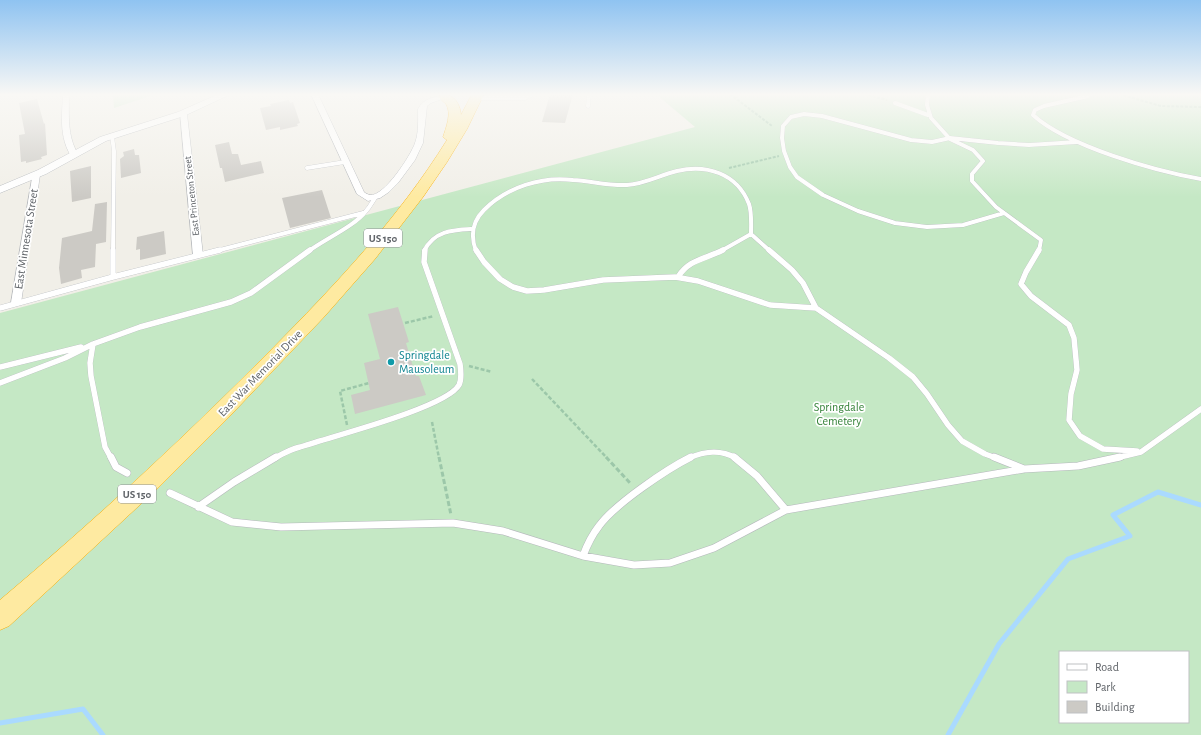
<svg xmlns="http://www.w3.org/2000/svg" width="1201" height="735" font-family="'Alegreya Sans',sans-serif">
  <rect width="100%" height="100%" fill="#f1efe8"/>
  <path fill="#c5e8c5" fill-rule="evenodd" d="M 113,94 L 156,94 L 114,108 Z
    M 656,94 L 1201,94 L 1201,735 L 0,735 L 0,313 L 695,127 ZM 1060,652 L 1188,652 L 1188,722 L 1060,722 Z"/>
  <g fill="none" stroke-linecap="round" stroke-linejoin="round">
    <path stroke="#aadaff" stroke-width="5" d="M 0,723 L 83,709 L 103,735
      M 948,735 L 999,644 L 1068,559 L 1130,536 L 1113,515 L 1158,492 L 1201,505"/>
  </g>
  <path fill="#cccac5" d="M 550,94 L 573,94 L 565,123 L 542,122 Z
    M 37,99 L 44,124 L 45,123 L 47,155 L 41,157 L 42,159 L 26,163 L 26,161 L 21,162 L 19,135 L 25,134 L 19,103 Z
    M 289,100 L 290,103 L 293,102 L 300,123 L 297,124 L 298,126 L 280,130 L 280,127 L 266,130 L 260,108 L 271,106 L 270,104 Z
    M 229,142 L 232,154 L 238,154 L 241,165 L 261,161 L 264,173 L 225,182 L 222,168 L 220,168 L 215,145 Z
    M 134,149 L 135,155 L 139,155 L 141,173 L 121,178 L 120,159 L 124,156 L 123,152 Z
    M 91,166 L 91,198 L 72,202 L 70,171 Z
    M 322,190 L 331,218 L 290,228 L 282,198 Z
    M 107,202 L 106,242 L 96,244 L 95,267 L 81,270 L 82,278 L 61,284 L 59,268 L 62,238 L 92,231 L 95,204 Z
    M 164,231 L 166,254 L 140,260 L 140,249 L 136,250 L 137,237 Z
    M 398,307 L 409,342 L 406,343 L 411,360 L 416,376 L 419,376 L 426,395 L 355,414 L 351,395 L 370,390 L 364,363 L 380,359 L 368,314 Z"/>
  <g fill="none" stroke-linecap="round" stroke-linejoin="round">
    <defs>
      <path id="service-far2" d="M 928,94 L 927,105 L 931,118 L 950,139 L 973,150 L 983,161 L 972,174 L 972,181 L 996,207 L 1041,240 L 1039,251
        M 1090,94 L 1088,96 L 1044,106 L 1035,110 L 1033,115 C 1067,146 1155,171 1201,179
        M 476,98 L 525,98 L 533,94
        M 895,103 L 928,115
        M 588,106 L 589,94
        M 112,136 L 114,151 L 113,251
        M 307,168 L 345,162
        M 1004,213 L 963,225 L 927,227 L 895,223 L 858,211 L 823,195 L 797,177 L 790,167 L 784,151 L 782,138 L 783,126 L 791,117 L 804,114 L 822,116 L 911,140 L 932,142 L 950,138 L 998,143 L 1029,145 L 1077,142
        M 216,251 L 363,213
        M 309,251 C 325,239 355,226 366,211 C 370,207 372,202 375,198
        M 424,251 C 434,231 452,230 471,229
        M 476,251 C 470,235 472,222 484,210 C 507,187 542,176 573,180 C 591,181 609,186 627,185 C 645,184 660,175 677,171 C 706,164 737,173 749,204 C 752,213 751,224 751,234 L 770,251
        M 721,251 L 751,234"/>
      <path id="service-far1" d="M 476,250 L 484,262 L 500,279 L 513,287 L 527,291 L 544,290 L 603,280 L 675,277 L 698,281 L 770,305 L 816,308
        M 769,250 L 792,270 L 803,283 L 816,308
        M 1039,250 L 1026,272 L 1021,284 L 1031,296 L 1069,325 L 1074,338 L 1077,370 L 1071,394 L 1069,420 L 1080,436 L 1103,449 L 1137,451
        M 113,277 L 220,250
        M 678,277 C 689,259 706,259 723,250
        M 0,308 L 113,277 L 113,250
        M 816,308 L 889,358 L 913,377 L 927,394 L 948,425 L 962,441 L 985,454 L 996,458
        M 0,367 L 81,347
        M 0,383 L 65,358 L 93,344
        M 111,458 L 105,447 L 91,376 L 90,363 L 93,344 L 140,327 L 231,302 L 251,293 L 310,250
        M 275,458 C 282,454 291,449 300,447 C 329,437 446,408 459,385 C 462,379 461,371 460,364 L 424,262 L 425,250
        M 689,458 C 705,451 720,449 736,458
        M 1116,458 L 1141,452 L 1201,409"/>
      <path id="service" d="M 111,457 L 116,467 L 127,473
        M 734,457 L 757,476 L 786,510
        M 994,457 L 1024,469
        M 170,493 L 232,522 L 281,527 L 453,523 L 503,531 L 583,556 L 634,565 L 670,563 L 714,548 L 786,510 L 1024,469 L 1078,466 L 1120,457
        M 198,507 L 234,482 L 276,457
        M 583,556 C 587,545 592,535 599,526 C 615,504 667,469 691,457"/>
      <path id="minor" d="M 63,94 L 69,94 C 69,115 67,136 78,154 L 74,156 L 71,156 C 59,137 62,115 63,94 Z
        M 311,94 L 318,94 L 364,192 C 365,193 369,195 370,195 C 384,197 411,155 415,143 C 419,132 418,120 418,109 C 424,98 434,97 445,95 L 448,97 L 431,103 L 427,106 L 423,143 L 415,160 L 398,183 L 389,192 L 380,198 L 368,201 L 357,194 Z
        M 180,112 L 183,112 L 187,114 L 203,255 L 198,258 L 193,255 Z
        M 33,173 L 39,173 L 40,175 L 21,303 L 16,306 L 11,303 Z"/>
      <path id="tertiary" d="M 219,94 L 231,94 L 184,116 L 106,141 L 46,174 L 0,193 L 0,186 L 38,170 L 100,137 L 178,112 Z"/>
      <path id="trunk" d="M 441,94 C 453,93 460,103 461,115 L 472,94 L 484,94 L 467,129 L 447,162 L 423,197 L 375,259 L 324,317 L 228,418 L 157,489 L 46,592 L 9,626 L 0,630 L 0,600 C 94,521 184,438 271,350 C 335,285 398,219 447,140 L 443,137 C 446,128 452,113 446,104 C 444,102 441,100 439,97 Z"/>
    </defs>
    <use href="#service-far2" stroke="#b5b8bc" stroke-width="4.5"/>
    <use href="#service-far1" stroke="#b5b8bc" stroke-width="6"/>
    <use href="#service" stroke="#b5b8bc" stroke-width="8"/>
    <use href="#minor" stroke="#b5b8bc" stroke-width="1"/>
    <use href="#tertiary" stroke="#b5b8bc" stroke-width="1"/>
    <use href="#trunk" stroke="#f9ab00" stroke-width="1"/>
    <path stroke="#9cc7a9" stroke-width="2" stroke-dasharray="3 1.5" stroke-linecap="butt" d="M 730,94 L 772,126
      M 864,94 L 887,100
      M 1119,94 L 1161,106 L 1201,107
      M 729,168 L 779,156"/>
    <path stroke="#9cc7a9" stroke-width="2.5" stroke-dasharray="4 2" stroke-linecap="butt" d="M 405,323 L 434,316
      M 411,360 L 446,351
      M 469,366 L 492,372
      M 532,379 L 607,458
      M 432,422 L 439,458
      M 347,425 L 340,391 L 369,383"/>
    <path stroke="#9cc7a9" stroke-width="3" stroke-dasharray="5 2.5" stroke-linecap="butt" d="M 439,457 L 451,515
      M 606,457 L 631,484"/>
    <use href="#service-far2" stroke="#fff" stroke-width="4"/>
    <use href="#service-far1" stroke="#fff" stroke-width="5.5"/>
    <use href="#service" stroke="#fff" stroke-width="7"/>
    <use href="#minor" fill="#fff" fill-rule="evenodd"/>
    <use href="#tertiary" fill="#fff" fill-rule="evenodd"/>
    <use href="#trunk" fill="#feeaa1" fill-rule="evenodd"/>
  </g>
  <linearGradient id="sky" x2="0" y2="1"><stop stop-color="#8fc3f1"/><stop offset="0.48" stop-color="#f9f8f5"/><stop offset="1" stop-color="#f9f8f5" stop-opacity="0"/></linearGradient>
  <rect width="1201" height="197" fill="url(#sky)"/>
  <circle fill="#0f9aa8" stroke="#fff" stroke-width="1.5" cx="391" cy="362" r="4"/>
  <g text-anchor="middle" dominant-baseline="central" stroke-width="3.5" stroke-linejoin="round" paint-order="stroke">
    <g font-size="10" fill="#5f6368" stroke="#fff">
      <text transform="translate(192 196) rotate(-96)">East Princeton Street</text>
    </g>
    <g fill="#fff" stroke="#8f9295" stroke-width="1">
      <rect x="364" y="229" width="38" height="18" rx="3"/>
      <rect x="118" y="485" width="38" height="18" rx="3"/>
    </g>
    <g font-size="11" font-weight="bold" fill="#5f6368">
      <text x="383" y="238">US 150</text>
      <text x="137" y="494">US 150</text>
    </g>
    <g font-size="12" fill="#5f6368" stroke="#fff">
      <text transform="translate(26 239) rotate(-81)">East Minnesota Street</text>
      <text transform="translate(260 373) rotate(-46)">East War Memorial Drive</text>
    </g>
    <g font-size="12" fill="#0d838f" stroke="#fff" text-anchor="start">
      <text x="399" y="355">Springdale<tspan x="399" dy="14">Mausoleum</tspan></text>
    </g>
    <g font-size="12" fill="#348238" stroke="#fff">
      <text x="839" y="407">Springdale<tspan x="839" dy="14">Cemetery</tspan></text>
    </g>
  </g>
  <rect x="1059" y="651" width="130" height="72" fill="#ffffff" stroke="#bfc1c3"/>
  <rect x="1067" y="664" width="20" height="6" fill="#ffffff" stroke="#bfc1c3"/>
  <text x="1095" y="671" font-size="12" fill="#5f6368">Road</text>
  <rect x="1067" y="681" width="20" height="12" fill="#c5e8c5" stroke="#bfc1c3"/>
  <text x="1095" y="691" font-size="12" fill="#5f6368">Park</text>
  <rect x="1067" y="701" width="20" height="12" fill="#cccac5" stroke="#bfc1c3"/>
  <text x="1095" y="711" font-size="12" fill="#5f6368">Building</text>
</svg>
